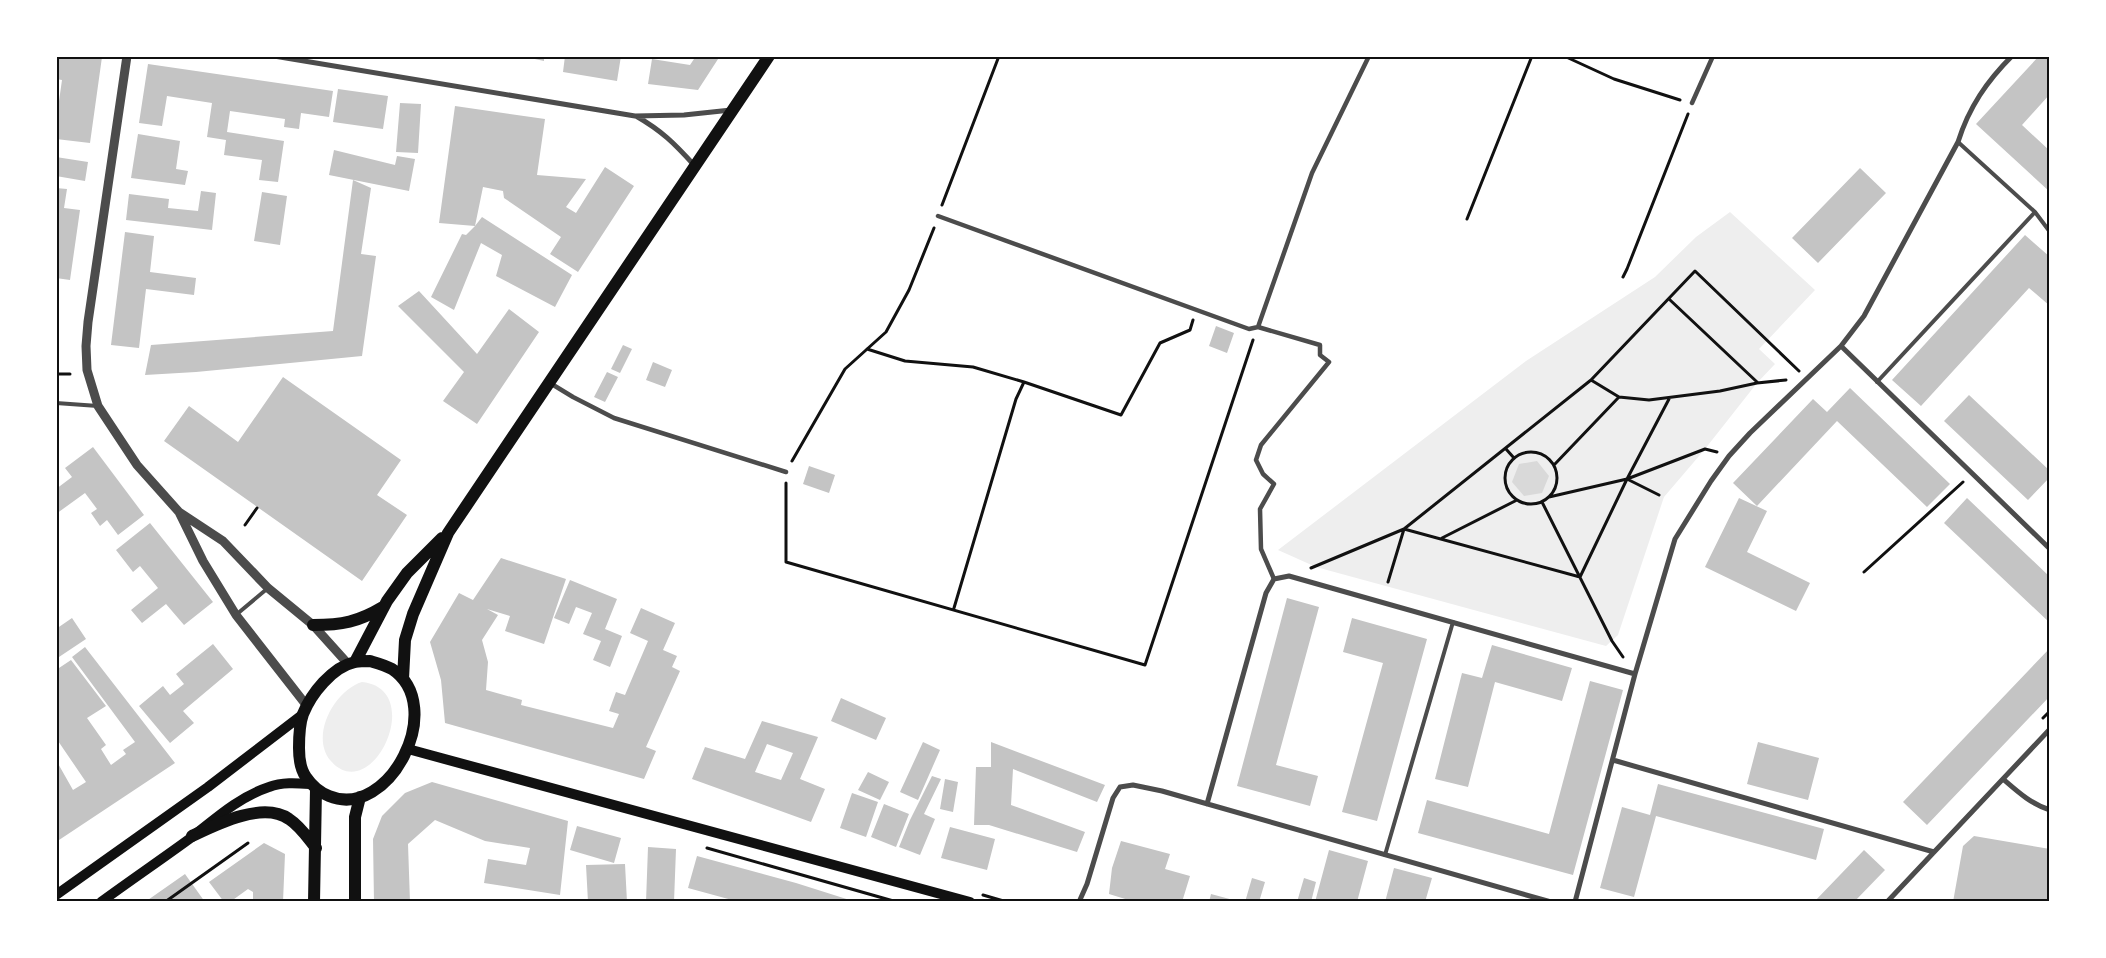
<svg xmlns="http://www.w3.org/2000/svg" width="2106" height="958" viewBox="0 0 2106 958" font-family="'Fira Sans',sans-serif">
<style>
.green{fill:#eee}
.water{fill:#d9d9d9}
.building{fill:#c4c4c4;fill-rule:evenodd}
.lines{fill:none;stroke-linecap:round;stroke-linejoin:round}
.path{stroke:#111;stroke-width:3}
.service{stroke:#4c4c4c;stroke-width:4}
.pedestrian{stroke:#4c4c4c;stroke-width:4.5}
.minor{stroke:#4c4c4c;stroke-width:5}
.tertiary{stroke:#4c4c4c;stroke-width:9}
.secondary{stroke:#111;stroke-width:10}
.primary{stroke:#111;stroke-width:12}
.neatline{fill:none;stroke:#111;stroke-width:2}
</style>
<rect width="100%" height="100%" fill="#fff"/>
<!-- green -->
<path class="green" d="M 1730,212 L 1815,290 L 1759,349 L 1775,364 L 1757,383 L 1705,449 L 1664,497 L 1618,635 L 1606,646 L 1316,567 L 1278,550 L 1526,361 L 1655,277 L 1696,237 Z
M 362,682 C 428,689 371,809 330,760 C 310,735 335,690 362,682 Z"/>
<!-- water -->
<path class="water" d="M 1537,461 L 1549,476 L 1542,493 L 1524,496 L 1512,482 L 1519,464 Z"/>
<!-- building -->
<path class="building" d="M 56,56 L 102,57 L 90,143 L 56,139 L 56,122 L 62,80 L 56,79 Z
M 521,56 L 544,56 L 544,61 Z
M 565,56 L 621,56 L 617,81 L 563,72 Z
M 696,56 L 720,56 L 698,90 L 648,84 L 652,59 L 690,65 Z
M 2039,56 L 2050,56 L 2050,94 L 2022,125 L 2050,151 L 2050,192 L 1976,124 Z
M 148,64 L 333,91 L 329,117 L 301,113 L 299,129 L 284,127 L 285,119 L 230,111 L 227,132 L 284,141 L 278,182 L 259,180 L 262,160 L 224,155 L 226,140 L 207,137 L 212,103 L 167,96 L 162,126 L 139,123 Z
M 338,89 L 388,96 L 383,129 L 333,122 Z
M 400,103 L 421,104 L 418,153 L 396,152 Z
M 455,106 L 545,119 L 537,175 L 586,179 L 566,207 L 576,213 L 605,167 L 634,186 L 578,272 L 550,254 L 561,237 L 504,198 L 503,191 L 483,187 L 475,226 L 482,217 L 572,275 L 555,307 L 496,276 L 502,255 L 481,243 L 454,310 L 431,297 L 462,234 L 466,235 L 475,226 L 439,223 Z
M 138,134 L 180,141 L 176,169 L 188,171 L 185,185 L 131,178 Z
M 334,150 L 395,165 L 397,156 L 415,159 L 409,191 L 329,175 Z
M 56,157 L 88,162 L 85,181 L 56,176 Z
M 1860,168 L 1886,193 L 1818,263 L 1792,238 Z
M 353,180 L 371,188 L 361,254 L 376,256 L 362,356 L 196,372 L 145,375 L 151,345 L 333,331 Z
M 56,188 L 67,189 L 64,208 L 80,210 L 70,280 L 56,278 Z
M 201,191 L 216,193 L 212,230 L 126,220 L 129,194 L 169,199 L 168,208 L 198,211 Z
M 262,192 L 287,196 L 280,245 L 254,241 Z
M 125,232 L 154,236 L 150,272 L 196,278 L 194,295 L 146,289 L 139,348 L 111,345 Z
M 2025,235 L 2050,257 L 2050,306 L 2029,288 L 1921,406 L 1892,380 Z
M 419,291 L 477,354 L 509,309 L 539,332 L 477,424 L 443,401 L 464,372 L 398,306 Z
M 1216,326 L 1234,333 L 1227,353 L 1209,346 Z
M 623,345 L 632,349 L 620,373 L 611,369 Z
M 653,362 L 672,370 L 665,387 L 646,380 Z
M 607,372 L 618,377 L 605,402 L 594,397 Z
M 283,377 L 401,460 L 377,495 L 407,515 L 362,581 L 164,441 L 189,406 L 238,442 Z
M 1850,388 L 1950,484 L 1927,507 L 1837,421 L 1757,506 L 1733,483 L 1813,399 L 1827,412 Z
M 1969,395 L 2050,471 L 2050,477 L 2028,500 L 1944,421 Z
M 93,447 L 144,515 L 118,535 L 107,520 L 100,526 L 91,513 L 97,509 L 85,493 L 56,514 L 56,489 L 72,477 L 65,468 Z
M 809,466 L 835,475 L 829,493 L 803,484 Z
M 1739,498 L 1767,511 L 1747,552 L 1810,583 L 1796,611 L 1705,567 Z
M 1967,498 L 2050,577 L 2050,623 L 1944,523 Z
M 150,523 L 213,602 L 184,625 L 166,604 L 142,623 L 131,610 L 158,588 L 140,566 L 133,572 L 116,550 Z
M 501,558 L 566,579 L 544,644 L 505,631 L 510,616 L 487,609 L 498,615 L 482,640 L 488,662 L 486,690 L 522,700 L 521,705 L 613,728 L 619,714 L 609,711 L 616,692 L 625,695 L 648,641 L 630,633 L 641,608 L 675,623 L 663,650 L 677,656 L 672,667 L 680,671 L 646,747 L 656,751 L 644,779 L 445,723 L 441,680 L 430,642 L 459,593 L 473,600 Z
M 570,580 L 617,599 L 605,629 L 622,636 L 610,667 L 593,660 L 601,641 L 583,634 L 592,613 L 576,607 L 569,624 L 554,618 Z
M 1287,598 L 1319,607 L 1276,765 L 1318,776 L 1310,806 L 1237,786 Z
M 72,618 L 86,639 L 56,659 L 56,629 Z
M 1352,618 L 1427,639 L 1377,821 L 1342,812 L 1383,663 L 1343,652 Z
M 213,644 L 233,669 L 183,711 L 194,723 L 170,743 L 139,706 L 163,686 L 170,695 L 184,684 L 176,674 Z
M 1492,645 L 1572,668 L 1562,701 L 1495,682 L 1468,787 L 1435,779 L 1462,673 L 1482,678 Z
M 85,647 L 175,763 L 56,842 L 56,760 L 73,790 L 86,782 L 56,738 L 56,670 L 71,660 L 106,706 L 87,718 L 106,745 L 101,749 L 111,765 L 126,754 L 123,750 L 135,742 L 72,657 Z
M 2050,648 L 2050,696 L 1927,825 L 1903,802 Z
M 1590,681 L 1623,690 L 1573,875 L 1418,833 L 1427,800 L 1549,834 Z
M 841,698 L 886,718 L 876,740 L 831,721 Z
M 762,721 L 818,737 L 800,779 L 825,789 L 811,822 L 692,779 L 705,747 L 745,759 ZM 767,744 L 793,753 L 781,780 L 755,772 Z
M 923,742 L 940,750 L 918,800 L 900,792 Z
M 991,742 L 1105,785 L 1097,802 L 1013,769 L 1011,805 L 1085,832 L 1077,852 L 989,825 L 974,825 L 976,767 L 991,767 Z
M 1758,742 L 1819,758 L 1808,800 L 1747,784 Z
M 868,772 L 889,782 L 880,800 L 858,790 Z
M 932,776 L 941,779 L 924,814 L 935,819 L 920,855 L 899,847 L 910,820 Z
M 945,779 L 958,782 L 953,812 L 940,809 Z
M 432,782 L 568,821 L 560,895 L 484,883 L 488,859 L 526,865 L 530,848 L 485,841 L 435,820 L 408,844 L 410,902 L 374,902 L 373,839 L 382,816 L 405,793 Z
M 1658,784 L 1824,829 L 1816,860 L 1656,816 L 1634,897 L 1600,888 L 1622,807 L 1650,815 Z
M 852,793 L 878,802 L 866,837 L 840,828 Z
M 884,804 L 909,814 L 896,847 L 871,837 Z
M 577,826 L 621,838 L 614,863 L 570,850 Z
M 950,827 L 995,839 L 987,870 L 941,858 Z
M 1974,836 L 2050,849 L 2050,902 L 1953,902 L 1963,846 Z
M 1121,841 L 1170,854 L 1165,869 L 1190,876 L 1182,902 L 1135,902 L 1109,894 L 1112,868 Z
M 264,843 L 285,854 L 283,902 L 253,902 L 253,892 L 248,889 L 230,902 L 224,902 L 209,882 Z
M 648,847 L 676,849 L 674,902 L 646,902 Z
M 1329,850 L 1368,861 L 1357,902 L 1315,902 Z
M 1864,850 L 1885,870 L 1854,902 L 1814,902 Z
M 697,856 L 796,883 L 856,902 L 731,902 L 732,900 L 688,888 Z
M 625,864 L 627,902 L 588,902 L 586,865 Z
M 1394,868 L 1432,878 L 1425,902 L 1385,902 Z
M 185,874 L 205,902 L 145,902 Z
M 1252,878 L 1265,882 L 1259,902 L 1245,902 Z
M 1304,878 L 1316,882 L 1311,902 L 1297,902 Z
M 1211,894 L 1237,901 L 1237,902 L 1209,902 Z"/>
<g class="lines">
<!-- path -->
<path class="path" d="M 1564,56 L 1614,79 L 1680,100
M 942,205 L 999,56
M 1467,219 L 1532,56
M 1623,277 L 1627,269 L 1688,114
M 1669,299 L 1757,382
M 867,349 L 905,361 L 973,367 L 1024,382 L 1121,415 L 1160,343 L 1190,330 L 1193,320
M 56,374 L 70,374
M 1591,380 L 1695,271 L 1799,371
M 1506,449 L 1514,458
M1505 478a26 26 0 1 1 52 0a26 26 0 1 1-52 0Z
M 792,461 L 845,369 L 886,332 L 909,290 L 934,228
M 1554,465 L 1619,397
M 1627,479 L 1659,495
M 786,483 L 786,562 L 1145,665 L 1253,340
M 1549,497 L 1627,479 L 1705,449 L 1717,452
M 1542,502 L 1612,641 L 1623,657
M 245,525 L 257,508
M 1442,538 L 1517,500
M 1311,568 L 1404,529 L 1591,380 L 1619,397 L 1649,400 L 1720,391 L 1757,383 L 1786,380
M 1864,572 L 1963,482
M 1388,582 L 1404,529 L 1580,577 L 1627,479 L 1669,399
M 954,608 L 1016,399 L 1024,382
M 2043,718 L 2050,711
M 707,848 L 897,902
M 983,895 L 1007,902
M 165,902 L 248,843"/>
<!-- service -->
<path class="service" d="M 1958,142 L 2035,212 L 2050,232
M 1877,382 L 2035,212
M 56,403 L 98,406
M 237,614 L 268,588
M 1385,855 L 1453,622"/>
<!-- pedestrian -->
<path class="pedestrian" d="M 1692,103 L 1713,56
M 938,216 L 1249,329 L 1258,327 L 1320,345 L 1320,355 L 1329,362 L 1261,445 L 1256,460 L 1263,474 L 1274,484 L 1260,509 L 1261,549 L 1274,579
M 1258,327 L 1312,173 L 1369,56
M 550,383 L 573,397 L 614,418 L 786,472"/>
<!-- minor -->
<path class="minor" d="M 274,56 L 635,116 L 684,115 L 731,110
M 636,116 C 662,131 674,143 694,165
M 1841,346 L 2050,549
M 1613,760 L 1934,852
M 2003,779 C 2018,792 2031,804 2050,810
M 1207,804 L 1266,593 L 1274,579 L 1289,576 L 1635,674
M 1079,902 L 1087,884 L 1113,798 L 1120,787 L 1133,785 L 1162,791 L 1551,902
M 1575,902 L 1635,674 L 1675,539 L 1711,481 L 1729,456 L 1750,433 L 1841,346 L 1864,316 L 1958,142 C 1969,107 1987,81 2012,56
M 1887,902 L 2050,729"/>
<!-- tertiary -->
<path class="tertiary" d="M 127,56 L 88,322 L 86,346 L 87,370 L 98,406 L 137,465 L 179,512 L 223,541 L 268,588 L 313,625 L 349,665
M 179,512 L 203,561 L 236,615 L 307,706"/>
<!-- secondary -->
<path class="secondary" d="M 408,749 L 970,902
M 56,895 L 208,787 L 302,715
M 101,902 C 131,880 162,859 192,837 C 216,818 239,797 269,787 C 282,782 296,783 310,784"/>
<!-- primary -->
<path class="primary" d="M 313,625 C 342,625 358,622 383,607
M 370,661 C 377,663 385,665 392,669 C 448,706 389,821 329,796 C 319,792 312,786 306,777 C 300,769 299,758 299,748 C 299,737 299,725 303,714 C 311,694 332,667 355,662 C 360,661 365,661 370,661 Z
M 355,662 L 387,601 L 407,573 L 442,538
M 403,679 L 405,640 L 413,614 L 448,533 L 769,56
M 192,836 C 217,824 263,801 289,819 C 300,826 308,838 316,848
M 314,902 L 316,789
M 355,902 L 355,817 L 360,797"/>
</g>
<!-- border -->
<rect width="2106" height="958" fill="none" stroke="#ffffff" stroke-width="115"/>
<rect x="58" y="58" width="1990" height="842" class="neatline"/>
</svg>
